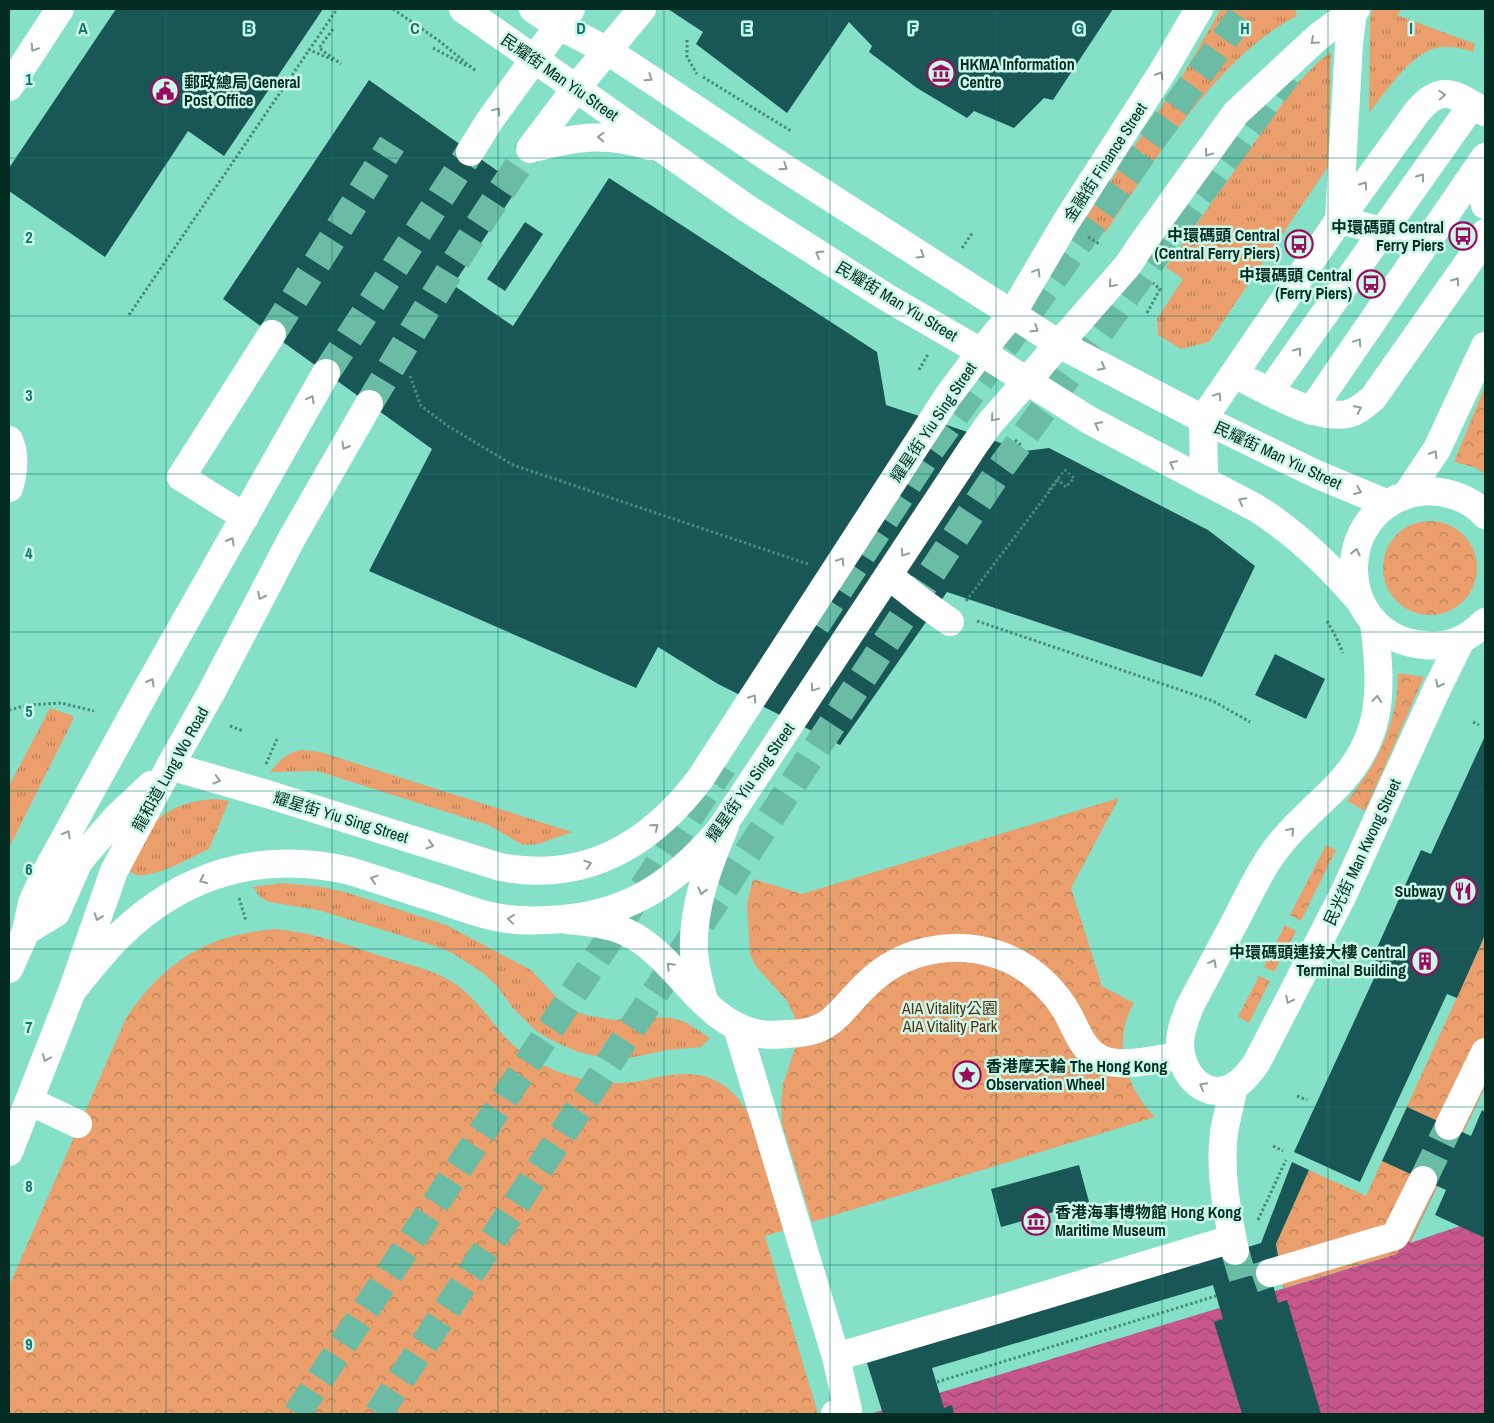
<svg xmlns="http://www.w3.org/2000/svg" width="1494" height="1423" viewBox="0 0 1494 1423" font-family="'Archivo Narrow','Noto Sans TC',sans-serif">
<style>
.grass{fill:url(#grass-tufts)}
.forest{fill:url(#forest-crowns)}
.water{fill:url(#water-waves)}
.pier{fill:#84e0c6}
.building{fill:#195756}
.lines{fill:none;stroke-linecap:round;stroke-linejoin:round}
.minor-tunnel{stroke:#6abca5;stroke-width:28;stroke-dasharray:28 14;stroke-linecap:butt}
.major-tunnel{stroke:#6abca5;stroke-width:28;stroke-dasharray:28 14;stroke-linecap:butt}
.highway-tunnel{stroke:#6abca5;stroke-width:28;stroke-dasharray:28 14;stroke-linecap:butt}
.path{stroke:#478c79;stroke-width:3;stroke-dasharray:2.5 2.5;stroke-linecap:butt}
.minor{stroke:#fff;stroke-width:28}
.major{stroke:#fff;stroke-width:28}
.highway{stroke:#fff;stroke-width:28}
.oneway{stroke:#8ea09c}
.grid{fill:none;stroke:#0f766e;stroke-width:1;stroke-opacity:0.55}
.labels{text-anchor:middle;stroke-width:5;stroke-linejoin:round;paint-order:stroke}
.poi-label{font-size:16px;font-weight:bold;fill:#032d23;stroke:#ccf7e9;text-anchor:end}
.street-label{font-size:16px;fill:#032d23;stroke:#ccf7e9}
.park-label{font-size:16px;fill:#562d0f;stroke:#ccf7e9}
.grid-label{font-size:16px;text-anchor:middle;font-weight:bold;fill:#0f766e;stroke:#ccf7e9;stroke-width:5;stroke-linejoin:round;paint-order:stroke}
</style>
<defs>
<pattern id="grass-tufts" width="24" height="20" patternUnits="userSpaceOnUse" patternTransform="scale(1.25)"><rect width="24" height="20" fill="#eb9f6d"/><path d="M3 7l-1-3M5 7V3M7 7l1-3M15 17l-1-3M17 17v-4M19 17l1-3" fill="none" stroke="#bc8259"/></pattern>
<pattern id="forest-crowns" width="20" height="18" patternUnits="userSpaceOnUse" patternTransform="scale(1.25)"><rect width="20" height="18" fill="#eb9f6d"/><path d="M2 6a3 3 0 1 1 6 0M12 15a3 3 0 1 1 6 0" fill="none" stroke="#bc8259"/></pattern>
<pattern id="water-waves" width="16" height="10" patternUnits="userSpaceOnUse" patternTransform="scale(1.25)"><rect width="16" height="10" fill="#c7578b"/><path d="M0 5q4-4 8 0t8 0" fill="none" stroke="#9f4871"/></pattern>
</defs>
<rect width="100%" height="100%" fill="#84e0c6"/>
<!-- grass -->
<path class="grass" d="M 1221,9 L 1293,9 L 1295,10 L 1297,16 C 1219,55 1154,162 1105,233 L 1085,219 L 1181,78 Z
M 1375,9 L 1402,9 L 1397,15 L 1475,44 L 1473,52 C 1463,49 1453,46 1442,47 C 1414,48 1386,92 1369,113 L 1370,20 L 1372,11 Z
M 1331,52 L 1328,167 L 1209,342 L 1181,349 L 1158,335 L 1157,319 L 1183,279 L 1166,267 L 1294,87 L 1319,61 Z
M 50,708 L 73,716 L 73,720 L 9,848 L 9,786 Z
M 302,750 L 320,752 L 572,832 L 538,844 L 523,845 L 488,825 L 317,771 L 270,772 C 279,760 288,752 302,750 Z
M 216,799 L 229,801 L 209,849 C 194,856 142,886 130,871 C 135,859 144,834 152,825 C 168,807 192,800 216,799 Z
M 283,883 L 322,887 L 345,892 L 446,925 L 531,970 L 557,998 L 574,1010 L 585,1015 L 614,1020 L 648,1017 L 671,1018 L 685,1022 L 710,1038 L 701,1047 L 667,1050 L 629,1058 L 605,1058 L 578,1052 L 549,1039 L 535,1030 L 513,1008 L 497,986 L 484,974 L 454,954 L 435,946 L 318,910 L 269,902 L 260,897 L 253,887 Z"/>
<!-- forest -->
<path class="forest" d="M 1485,386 L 1485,474 L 1474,467 L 1454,462 Z
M1383 568a47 47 0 1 1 94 0a47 47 0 1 1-94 0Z
M 1398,673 L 1424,677 L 1365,811 L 1347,801 C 1378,763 1398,723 1398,673 Z
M 1119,798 L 1071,888 L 1102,986 L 1134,1003 C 1111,1042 1126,1087 1155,1117 L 812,1222 L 782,1124 L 781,1104 L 783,1084 L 795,1048 L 797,1025 L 793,1013 L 787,1001 L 755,965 L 750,954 L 747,904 L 753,879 L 802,894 Z
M 1326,845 L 1336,850 L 1301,921 L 1290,915 Z
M 1285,925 L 1296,931 L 1274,972 L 1264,967 Z
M 274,929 C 313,932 350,946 387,958 C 410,965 434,970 454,983 C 476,998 489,1019 506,1038 C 533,1067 576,1082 615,1083 C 639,1084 661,1074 685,1074 C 717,1073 740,1094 752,1121 L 785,1230 L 765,1236 L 818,1414 L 9,1414 L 9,1286 L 126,1018 C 165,961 205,936 274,929 Z
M 1485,936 L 1485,1130 L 1460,1226 L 1397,1254 L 1283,1288 L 1276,1244 L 1309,1170 L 1366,1196 Z
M 1259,976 L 1270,981 L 1249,1023 L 1238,1017 Z"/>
<!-- water -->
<path class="water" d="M 1485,1087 L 1485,1414 L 870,1414 L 1397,1254 L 1404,1240 L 1410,1242 Z"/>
<!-- pier -->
<path class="pier" d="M 1485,1087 L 1485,1238 L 1460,1226 L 1410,1243 Z"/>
<!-- building -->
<path class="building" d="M 116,9 L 323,9 L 224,156 L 188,131 L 105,257 L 9,191 L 9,168 Z
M 668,9 L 1113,9 L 1053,100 L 1044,98 L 1014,128 L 974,111 L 967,118 L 917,88 L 869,52 L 872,46 L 849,22 L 787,113 L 696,44 L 703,32 Z
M 369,80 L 519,186 L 453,285 L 513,326 L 609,178 L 877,352 L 886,405 L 1025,451 L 1049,448 L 1208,530 L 1255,566 L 1202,677 L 947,592 L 840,745 L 718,684 L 658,647 L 636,688 L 369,571 L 432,449 L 223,299 Z
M 525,222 L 543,234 L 505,291 L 487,279 Z
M 1275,654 L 1325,679 L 1306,719 L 1255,695 Z
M 1485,736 L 1485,935 L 1457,998 L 1447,994 L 1360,1182 L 1294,1152 L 1381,963 L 1372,959 L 1421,850 L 1431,854 Z
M 1407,1107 L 1471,1136 L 1482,1110 L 1485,1112 L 1485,1238 L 1435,1215 L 1446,1190 L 1382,1161 Z
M 1292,1162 L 1309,1170 L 1276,1244 L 1278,1256 L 1266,1260 L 1278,1303 L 1287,1300 L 1321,1414 L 1242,1414 L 1214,1322 L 1223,1319 L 1213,1285 L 932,1368 L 944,1408 L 952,1405 L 954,1414 L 883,1414 L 867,1363 L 1261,1243 Z
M 1079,1165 L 1089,1202 L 1001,1227 L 991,1189 Z"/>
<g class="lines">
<!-- minor-tunnel -->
<path class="minor-tunnel" d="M 272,334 L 392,144
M 1423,1180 L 1449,1126
M 1235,1251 L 1244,1282 L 1270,1273"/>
<!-- major-tunnel -->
<path class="major-tunnel" d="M 326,373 L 470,152
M 369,404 C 421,318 472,231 530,149"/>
<!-- highway-tunnel -->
<path class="highway-tunnel" d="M 816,625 L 929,452 L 1246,9
M 297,1414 L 723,766
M 378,1414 L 1000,469 L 1287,75"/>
<!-- path -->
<path class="path" d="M 393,9 L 438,40 L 476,71
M 333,29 L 319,48 L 341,64
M 687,40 L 687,57 L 697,74
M 433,48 L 469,67
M 308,49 L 335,61
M 703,77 L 791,131
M 1088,237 L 1101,245
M 962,248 L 973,232
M 1147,313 L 1160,289 L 1153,283
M 129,315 L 337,9
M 919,370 L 928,354
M 410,376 L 421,406 L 448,426 L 513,465 L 808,564
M 1015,440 L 1022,446
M 966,601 L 1058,480 L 1066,487 L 1074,478 L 1065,470 L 1047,492
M 977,621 L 1213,701 L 1250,722
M 1327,621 L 1336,637 L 1343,653
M 9,710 L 28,705 L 61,703 L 94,711
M 1473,722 L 1479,725
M 230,726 L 243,731
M 266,764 L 277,739
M 239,898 L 246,921
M 1297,1096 L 1307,1100
M 1273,1146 L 1283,1151
M 1258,1220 L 1286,1160
M 937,1382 L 1216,1296"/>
<!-- minor -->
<path class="minor" d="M 1353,11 L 1349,44 L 1339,220 L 1426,242
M 1470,179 L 1484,199 L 1485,205
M 1234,374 C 1264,388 1313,420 1347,414 C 1357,412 1365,405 1373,398 L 1475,253 L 1485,233
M 1270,391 L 1472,105
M 1311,411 L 1485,157
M 9,440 C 16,456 14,472 9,488
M 181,477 L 272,334
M 1204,481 L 1203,419 L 1339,220 L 1417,112 C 1442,81 1457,96 1485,112
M 1407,494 L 1437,449 L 1485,346
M 889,576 L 922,602 L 950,622
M 1374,622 C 1382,690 1385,739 1333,790 C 1311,812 1288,831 1271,856 C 1258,875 1248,896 1238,916 C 1222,946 1206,976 1190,1006 C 1185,1019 1180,1031 1180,1044 C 1180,1074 1206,1104 1236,1085 C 1245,1079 1251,1071 1257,1062 L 1343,895 L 1436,691 L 1461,640
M 170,766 L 267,794 L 500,867 C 585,883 649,846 700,779 L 948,396 L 981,352 L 1012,314 L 1066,222 L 1163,71 L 1199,9
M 567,920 C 587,922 608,924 626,932 C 678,956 701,1024 760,1034 C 768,1035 778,1035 786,1034 C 832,1034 837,1013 866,985 C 901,950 953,939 999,955 C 1025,964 1048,983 1063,1006 C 1076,1024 1079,1050 1103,1060 C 1123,1068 1160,1059 1181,1055
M 704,1001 C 700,985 695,969 694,952 C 692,908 708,866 725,826
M 737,1027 L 836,1357 L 848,1410 L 835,1414
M 1234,1086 C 1231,1101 1227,1116 1224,1132 C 1219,1171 1227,1212 1235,1251
M 29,1101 L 78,1124
M 1449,1126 L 1485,1052
M 1270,1273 L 1395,1236 L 1423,1180
M 836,1357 L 979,1315 L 1232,1239"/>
<!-- major -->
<path class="major" d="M 463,9 L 748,209 L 886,297 L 981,352 L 1089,420 L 1256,508 C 1296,533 1329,565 1359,600
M 533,9 L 559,26 L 608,51 L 772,160 L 1059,344 L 1203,419 L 1316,474 L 1388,504
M 9,87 L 60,9
M 530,149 L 576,88 L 642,9
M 530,149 C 575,137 604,132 649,146
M 470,152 L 490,120 L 571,9
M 181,477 L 245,517
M 1485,515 C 1470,497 1442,489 1419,492 C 1330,507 1333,637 1424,645 C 1449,648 1468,639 1485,622
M 26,931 L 56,913 L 79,861 L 116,818 L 151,785
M 9,969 L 26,931 L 32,903 L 44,876 L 148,687 L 326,373
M 72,991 C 87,972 102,953 119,936 C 183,873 263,850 350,871 C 379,880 408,890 437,899 C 455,905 473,912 491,916 C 510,921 529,921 548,920 C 624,917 671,887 720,830 L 973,447 L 990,423 L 1059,344
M 9,1152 L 72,991 L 114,871 L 170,766 L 211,693 L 292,538 L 369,404"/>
<!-- highway -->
<path class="highway" d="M 1059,344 L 1128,265 L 1139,248 L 1236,113 L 1319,36 L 1356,9"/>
</g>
<!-- one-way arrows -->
<defs><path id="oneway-chevron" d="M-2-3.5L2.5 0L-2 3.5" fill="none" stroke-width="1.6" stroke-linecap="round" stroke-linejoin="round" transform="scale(1.25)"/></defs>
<g class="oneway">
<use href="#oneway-chevron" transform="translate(1314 41) rotate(138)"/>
<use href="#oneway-chevron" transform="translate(34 48) rotate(123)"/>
<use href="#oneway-chevron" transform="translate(1160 75) rotate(-58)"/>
<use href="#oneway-chevron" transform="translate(649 78) rotate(34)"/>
<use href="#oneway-chevron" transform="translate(1442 95) rotate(-3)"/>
<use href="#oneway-chevron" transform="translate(497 111) rotate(-53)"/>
<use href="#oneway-chevron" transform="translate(601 137) rotate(-178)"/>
<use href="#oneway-chevron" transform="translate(1208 153) rotate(126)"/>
<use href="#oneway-chevron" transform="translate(784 167) rotate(33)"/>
<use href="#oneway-chevron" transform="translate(1421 177) rotate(-54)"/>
<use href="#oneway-chevron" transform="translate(1364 185) rotate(-54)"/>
<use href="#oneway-chevron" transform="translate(819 254) rotate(-148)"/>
<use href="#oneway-chevron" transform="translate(921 255) rotate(32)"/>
<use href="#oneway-chevron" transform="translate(1037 272) rotate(-59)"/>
<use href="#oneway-chevron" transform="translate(1456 281) rotate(-55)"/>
<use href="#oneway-chevron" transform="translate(1112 284) rotate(131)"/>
<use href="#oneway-chevron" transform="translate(1035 329) rotate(33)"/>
<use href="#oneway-chevron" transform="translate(1358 342) rotate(-56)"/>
<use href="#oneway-chevron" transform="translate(1298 351) rotate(-55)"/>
<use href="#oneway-chevron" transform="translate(1102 367) rotate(28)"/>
<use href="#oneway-chevron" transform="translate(1218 396) rotate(-56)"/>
<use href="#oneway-chevron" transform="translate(311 399) rotate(-61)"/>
<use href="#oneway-chevron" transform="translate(1358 409) rotate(-27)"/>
<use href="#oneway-chevron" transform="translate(994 418) rotate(130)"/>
<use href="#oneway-chevron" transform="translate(1098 425) rotate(-152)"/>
<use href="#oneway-chevron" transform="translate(345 446) rotate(120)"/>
<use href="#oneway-chevron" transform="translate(1434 454) rotate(-58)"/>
<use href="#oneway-chevron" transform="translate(1173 464) rotate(-153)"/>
<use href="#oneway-chevron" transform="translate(1358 491) rotate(23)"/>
<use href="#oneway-chevron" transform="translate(1242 501) rotate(-152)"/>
<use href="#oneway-chevron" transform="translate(231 541) rotate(-60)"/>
<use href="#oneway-chevron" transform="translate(1356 552) rotate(-76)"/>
<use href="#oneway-chevron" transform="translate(904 553) rotate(123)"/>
<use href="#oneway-chevron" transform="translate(841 561) rotate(-57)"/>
<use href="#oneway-chevron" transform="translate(261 596) rotate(117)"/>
<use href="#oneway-chevron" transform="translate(151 682) rotate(-60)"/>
<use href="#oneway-chevron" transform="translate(1439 684) rotate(116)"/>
<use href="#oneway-chevron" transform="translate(814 688) rotate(124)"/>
<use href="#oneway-chevron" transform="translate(753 698) rotate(-57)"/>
<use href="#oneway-chevron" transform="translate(1377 699) rotate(-83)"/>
<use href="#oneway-chevron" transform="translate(217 780) rotate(16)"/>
<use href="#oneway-chevron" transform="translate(655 827) rotate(-40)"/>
<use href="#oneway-chevron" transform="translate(1291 831) rotate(-48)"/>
<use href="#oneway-chevron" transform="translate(67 834) rotate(-61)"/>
<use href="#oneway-chevron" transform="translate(430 845) rotate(17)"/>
<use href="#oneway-chevron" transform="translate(588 864) rotate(-18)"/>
<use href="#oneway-chevron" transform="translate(374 879) rotate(-162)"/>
<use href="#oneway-chevron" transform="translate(203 880) rotate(155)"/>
<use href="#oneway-chevron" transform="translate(702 891) rotate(104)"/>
<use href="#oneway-chevron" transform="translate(98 917) rotate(109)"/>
<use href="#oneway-chevron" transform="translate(511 919) rotate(-174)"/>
<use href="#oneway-chevron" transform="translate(1213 963) rotate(-62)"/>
<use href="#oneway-chevron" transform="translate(670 966) rotate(-135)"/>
<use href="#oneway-chevron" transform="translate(1289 1000) rotate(117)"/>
<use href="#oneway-chevron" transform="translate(46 1058) rotate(112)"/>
<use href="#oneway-chevron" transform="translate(1203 1086) rotate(-152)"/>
</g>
<!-- grid -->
<path class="grid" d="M 166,9 L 166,1414M 332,9 L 332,1414M 498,9 L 498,1414M 664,9 L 664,1414M 830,9 L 830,1414M 996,9 L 996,1414M 1162,9 L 1162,1414M 1328,9 L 1328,1414M 9,158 L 1485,158M 9,316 L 1485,316M 9,474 L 1485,474M 9,632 L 1485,632M 9,791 L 1485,791M 9,949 L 1485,949M 9,1107 L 1485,1107M 9,1265 L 1485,1265"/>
<!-- icons -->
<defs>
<g id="museum-ring" transform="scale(1.4375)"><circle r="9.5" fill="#ccf7e9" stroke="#990b5d" stroke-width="1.5"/><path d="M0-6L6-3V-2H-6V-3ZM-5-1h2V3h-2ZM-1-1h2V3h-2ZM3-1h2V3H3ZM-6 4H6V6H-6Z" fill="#990b5d"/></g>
<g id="civic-ring" transform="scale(1.4375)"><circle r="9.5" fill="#ccf7e9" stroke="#990b5d" stroke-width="1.5"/><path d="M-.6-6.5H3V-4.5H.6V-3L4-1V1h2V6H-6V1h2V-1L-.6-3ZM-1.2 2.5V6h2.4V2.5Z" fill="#990b5d"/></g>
<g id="bus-ring" transform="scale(1.4375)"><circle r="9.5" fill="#ccf7e9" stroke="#990b5d" stroke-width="1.5"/><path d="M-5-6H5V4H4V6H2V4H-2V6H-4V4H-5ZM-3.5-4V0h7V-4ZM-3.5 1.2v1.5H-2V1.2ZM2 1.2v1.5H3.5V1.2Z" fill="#990b5d"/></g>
<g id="restaurant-ring" transform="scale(1.4375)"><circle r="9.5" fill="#ccf7e9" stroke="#990b5d" stroke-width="1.5"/><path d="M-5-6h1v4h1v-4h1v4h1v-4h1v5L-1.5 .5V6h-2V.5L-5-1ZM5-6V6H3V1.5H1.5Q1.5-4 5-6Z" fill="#990b5d"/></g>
<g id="building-ring" transform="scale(1.4375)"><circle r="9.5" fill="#ccf7e9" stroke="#990b5d" stroke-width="1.5"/><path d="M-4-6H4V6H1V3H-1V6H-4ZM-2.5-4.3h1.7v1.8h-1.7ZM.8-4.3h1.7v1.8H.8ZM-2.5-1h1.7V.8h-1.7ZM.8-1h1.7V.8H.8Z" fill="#990b5d"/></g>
<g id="sight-ring" transform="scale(1.4375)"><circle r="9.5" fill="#ccf7e9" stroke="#990b5d" stroke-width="1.5"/><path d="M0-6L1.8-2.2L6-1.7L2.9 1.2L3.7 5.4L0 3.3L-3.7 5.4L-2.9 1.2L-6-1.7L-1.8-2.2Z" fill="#990b5d"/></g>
</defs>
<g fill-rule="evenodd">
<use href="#museum-ring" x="941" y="73"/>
<use href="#civic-ring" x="165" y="91"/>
<use href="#bus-ring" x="1463" y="236"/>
<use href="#bus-ring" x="1299" y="244"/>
<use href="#bus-ring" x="1371" y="284"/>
<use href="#restaurant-ring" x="1463" y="891"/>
<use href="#building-ring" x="1425" y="961"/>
<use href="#sight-ring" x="967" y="1075"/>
<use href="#museum-ring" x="1036" y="1221"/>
</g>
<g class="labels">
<!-- poi labels -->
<g class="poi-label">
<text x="960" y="70" text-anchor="start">HKMA Information<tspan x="960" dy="18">Centre</tspan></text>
<text x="184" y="88" text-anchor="start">郵政總局 General<tspan x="184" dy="18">Post Office</tspan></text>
<text x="1444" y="233">中環碼頭 Central<tspan x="1444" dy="18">Ferry Piers</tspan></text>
<text x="1280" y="241">中環碼頭 Central<tspan x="1280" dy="18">(Central Ferry Piers)</tspan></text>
<text x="1352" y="281">中環碼頭 Central<tspan x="1352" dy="18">(Ferry Piers)</tspan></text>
<text x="1444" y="897">Subway</text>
<text x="1406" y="958">中環碼頭連接大樓 Central<tspan x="1406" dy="18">Terminal Building</tspan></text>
<text x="986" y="1072" text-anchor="start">香港摩天輪 The Hong Kong<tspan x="986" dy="18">Observation Wheel</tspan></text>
<text x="1055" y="1218" text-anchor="start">香港海事博物館 Hong Kong<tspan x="1055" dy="18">Maritime Museum</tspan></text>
</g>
<!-- street labels -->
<g class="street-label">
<text transform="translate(560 77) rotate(35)" y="6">民耀街 Man Yiu Street</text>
<text transform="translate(1105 162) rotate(-57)" y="6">金融街 Finance Street</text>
<text transform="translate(897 301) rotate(31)" y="6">民耀街 Man Yiu Street</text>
<text transform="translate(933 422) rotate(-56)" y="6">耀星街 Yiu Sing Street</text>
<text transform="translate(1278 455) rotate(25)" y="6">民耀街 Man Yiu Street</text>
<text transform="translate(170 769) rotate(-61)" y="6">龍和道 Lung Wo Road</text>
<text transform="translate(750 782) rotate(-55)" y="6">耀星街 Yiu Sing Street</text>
<text transform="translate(341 817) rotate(17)" y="6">耀星街 Yiu Sing Street</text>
<text transform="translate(1362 852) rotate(-65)" y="6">民光街 Man Kwong Street</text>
</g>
<!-- park labels -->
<g class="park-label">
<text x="950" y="1014">AIA Vitality公園<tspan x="950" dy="18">AIA Vitality Park</tspan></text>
</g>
</g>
<g class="grid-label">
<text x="83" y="34">A</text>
<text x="249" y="34">B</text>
<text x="415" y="34">C</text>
<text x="581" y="34">D</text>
<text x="747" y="34">E</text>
<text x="913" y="34">F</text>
<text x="1079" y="34">G</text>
<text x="1245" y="34">H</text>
<text x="1411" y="34">I</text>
<text x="29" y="85">1</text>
<text x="29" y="243">2</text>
<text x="29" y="401">3</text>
<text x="29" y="559">4</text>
<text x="29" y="717">5</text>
<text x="29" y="875">6</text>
<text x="29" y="1033">7</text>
<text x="29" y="1192">8</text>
<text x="29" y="1350">9</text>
</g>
<!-- border -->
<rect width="1494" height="1423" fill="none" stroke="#032d23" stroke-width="20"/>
</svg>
